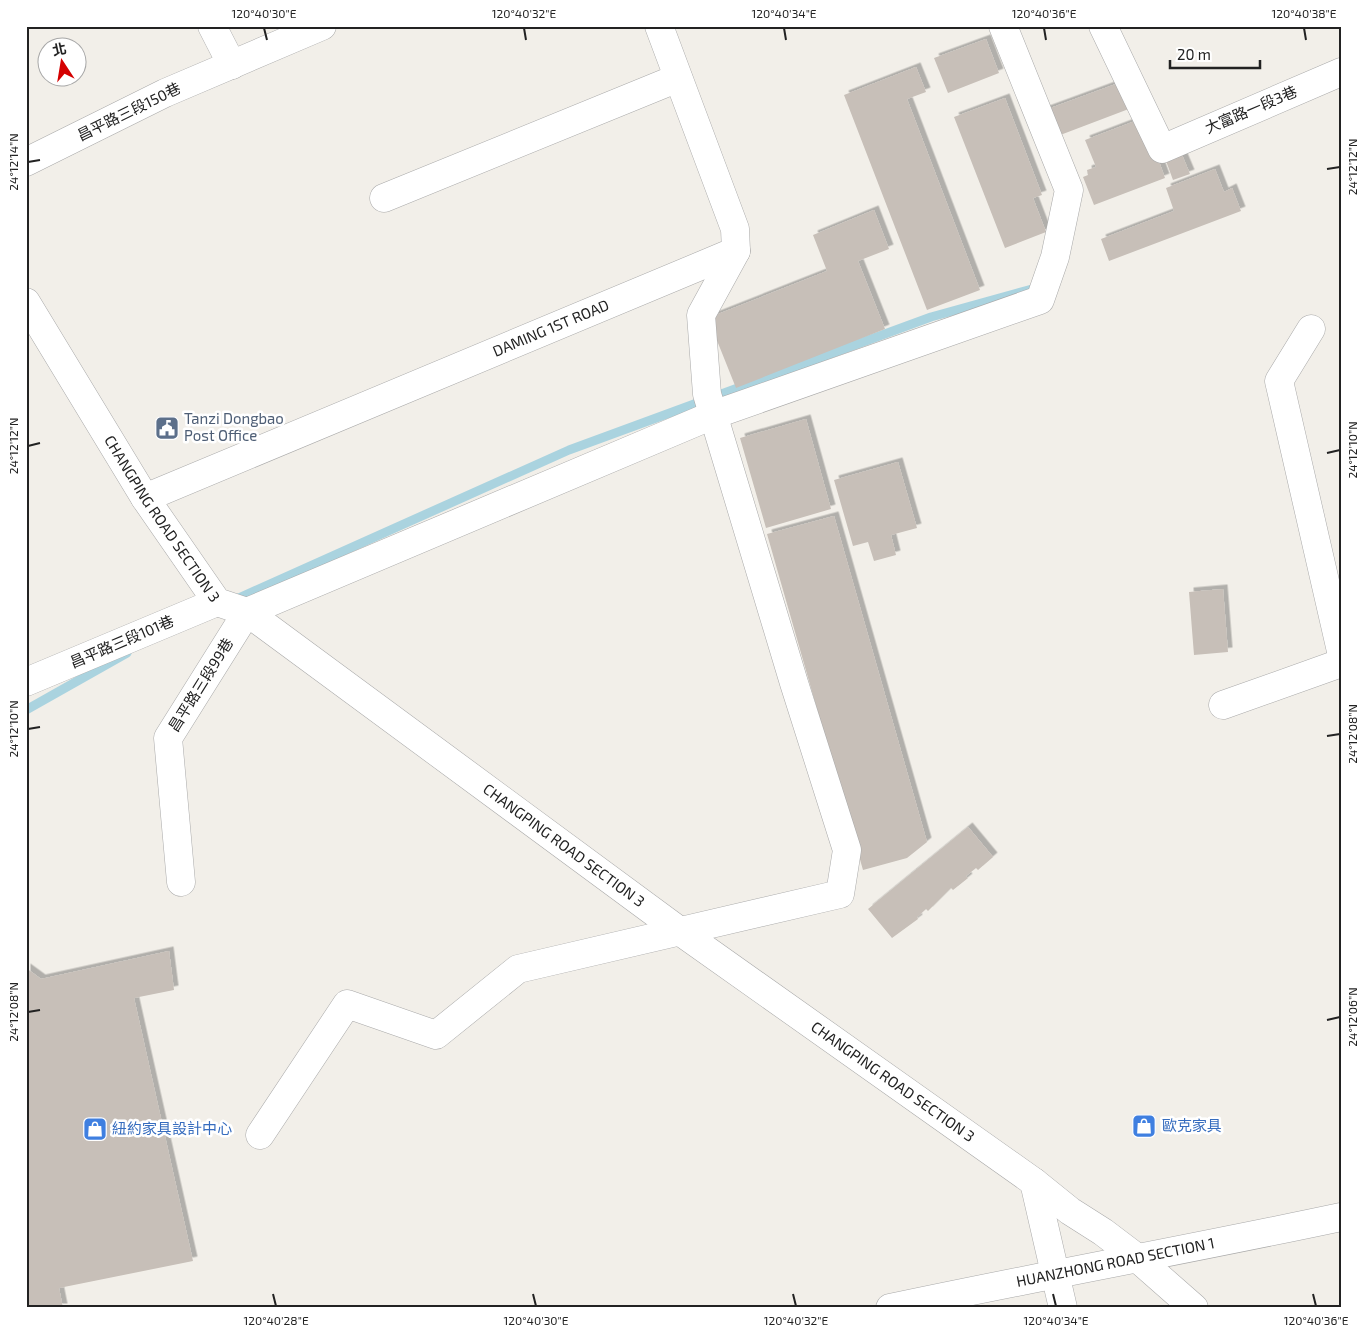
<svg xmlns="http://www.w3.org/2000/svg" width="1367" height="1334" viewBox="0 0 1367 1334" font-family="'Exo 2','Noto Sans TC',sans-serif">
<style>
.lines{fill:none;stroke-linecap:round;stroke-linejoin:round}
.stream{stroke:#aad3df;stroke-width:9}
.building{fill:#c7bfb8;filter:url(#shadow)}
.minor-casing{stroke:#a9a9a9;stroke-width:29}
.minor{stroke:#fff;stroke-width:28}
.ticks{fill:none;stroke:#222;stroke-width:2}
.labels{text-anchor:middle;stroke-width:5;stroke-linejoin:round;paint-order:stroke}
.street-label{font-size:15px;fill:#222;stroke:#fff}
.service-label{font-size:15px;fill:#4e5e75;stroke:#fff;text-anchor:start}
.shop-label{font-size:15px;fill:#366cbe;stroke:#fff;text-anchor:start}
.neatline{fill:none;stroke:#222;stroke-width:2}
.ticks-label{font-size:12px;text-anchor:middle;fill:#222}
</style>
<defs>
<filter id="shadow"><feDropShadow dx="4.5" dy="-4.5" stdDeviation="0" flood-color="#0004"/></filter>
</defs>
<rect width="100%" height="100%" fill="#f2efe9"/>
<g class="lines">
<!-- stream -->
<path class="stream" d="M 232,601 L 569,450 L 931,317 L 1032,289
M 26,710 L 127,653"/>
</g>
<!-- building -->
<path class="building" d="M 986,39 L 999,73 L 948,93 L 934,58 Z
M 916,67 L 926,92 L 907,99 L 980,290 L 927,310 L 844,95 Z
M 1124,81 L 1134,107 L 1055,137 L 1045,110 Z
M 1005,98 L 1042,195 L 1033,198 L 1046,232 L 1005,248 L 954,117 Z
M 1143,118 L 1165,178 L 1094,205 L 1083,177 L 1088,175 L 1087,170 L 1096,167 L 1085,140 Z
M 1182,155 L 1190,174 L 1173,180 L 1166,161 Z
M 1215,169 L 1224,192 L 1232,188 L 1241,211 L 1109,261 L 1101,239 L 1174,211 L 1166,188 Z
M 874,210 L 889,249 L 858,261 L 885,329 L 736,388 L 708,318 L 827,271 L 813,235 Z
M 806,419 L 831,509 L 766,528 L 740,438 Z
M 898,462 L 917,528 L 891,535 L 896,555 L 874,561 L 868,542 L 853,546 L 834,480 Z
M 834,516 L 927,842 L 907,858 L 863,870 L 767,534 Z
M 1223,589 L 1228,652 L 1194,655 L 1189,592 Z
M 968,827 L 993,857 L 978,870 L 976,868 L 966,876 L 968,878 L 953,890 L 951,888 L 928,911 L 926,909 L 917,917 L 918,919 L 892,938 L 868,909 Z
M 169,951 L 174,990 L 134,998 L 193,1261 L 59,1288 L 63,1308 L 26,1308 L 26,968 L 41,979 Z"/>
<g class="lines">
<!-- minor casing -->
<g class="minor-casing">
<g id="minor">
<path d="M 212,26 L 232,65"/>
<path d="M 1103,26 L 1162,149 L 1341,72"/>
<path d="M 26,162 L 165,93 L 322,26"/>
<path d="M 384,198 L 678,78"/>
<path id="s1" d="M 26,302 L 145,498 L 217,602 L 247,612 L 681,932 L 1034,1182 L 1070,1211 L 1103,1232 L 1136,1257 L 1194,1308"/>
<path d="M 1311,329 L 1279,381 L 1341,651"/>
<path id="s2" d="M 145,498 L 736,251 L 735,229 L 659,26"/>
<path d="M 247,612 L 713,415 L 1040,300 L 1055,257 L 1069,190 L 1003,26"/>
<path d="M 26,682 L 217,602"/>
<path d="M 1223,705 L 1341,663"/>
<path d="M 181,882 L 168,738 L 247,612"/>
<path d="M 260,1135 L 347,1004 L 436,1035 L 518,969 L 840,894 L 847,850 L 794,683 L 707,394 L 701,315 L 736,251"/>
<path d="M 1034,1182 L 1063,1308"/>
<path id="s3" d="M 890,1308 C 1040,1276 1191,1249 1341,1217"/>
</g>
</g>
<!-- minor -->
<use href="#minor" class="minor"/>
</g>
<!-- ticks -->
<path class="ticks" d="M 264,28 L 267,40M 524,28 L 526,40M 784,28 L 786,40M 1044,28 L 1046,40M 1304,28 L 1306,40M 28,162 L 40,160M 1327,169 L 1340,167M 28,446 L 40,443M 1327,453 L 1340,450M 28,729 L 40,727M 1327,736 L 1340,734M 28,1012 L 40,1010M 1327,1020 L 1340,1017M 273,1294 L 276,1306M 533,1294 L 536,1306M 793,1294 L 796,1306M 1053,1294 L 1056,1306M 1313,1294 L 1316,1306"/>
<!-- icons -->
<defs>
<g id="civic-square" transform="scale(1.25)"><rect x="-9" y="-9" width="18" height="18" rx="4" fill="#5c6f8a" stroke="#fff"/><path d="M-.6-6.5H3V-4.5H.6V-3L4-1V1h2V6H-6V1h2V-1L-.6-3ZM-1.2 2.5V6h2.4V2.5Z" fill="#fff"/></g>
<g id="shop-square" transform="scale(1.25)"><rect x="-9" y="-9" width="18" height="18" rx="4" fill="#3f7fe0" stroke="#fff"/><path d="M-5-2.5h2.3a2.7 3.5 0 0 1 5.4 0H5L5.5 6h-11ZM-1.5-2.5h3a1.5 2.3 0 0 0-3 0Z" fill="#fff"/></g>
</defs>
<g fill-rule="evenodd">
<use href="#civic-square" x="167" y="428"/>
<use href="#shop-square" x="1144" y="1126"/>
<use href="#shop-square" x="95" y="1129"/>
</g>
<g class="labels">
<!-- street labels -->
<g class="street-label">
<text transform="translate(1251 110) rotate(-23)" y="5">大富路一段3巷</text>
<text transform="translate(129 112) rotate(-26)" y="5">昌平路三段150巷</text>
<text dy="5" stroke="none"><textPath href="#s2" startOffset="440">DAMING 1ST ROAD</textPath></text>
<text dy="5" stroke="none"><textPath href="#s1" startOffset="256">CHANGPING ROAD SECTION 3</textPath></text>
<text transform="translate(122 642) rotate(-23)" y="5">昌平路三段101巷</text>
<text transform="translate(201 685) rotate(-58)" y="5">昌平路三段99巷</text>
<text dy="5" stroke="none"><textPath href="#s1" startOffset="781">CHANGPING ROAD SECTION 3</textPath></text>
<text dy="5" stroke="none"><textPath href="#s1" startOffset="1186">CHANGPING ROAD SECTION 3</textPath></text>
<text dy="5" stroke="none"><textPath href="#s3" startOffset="230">HUANZHONG ROAD SECTION 1</textPath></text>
</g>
<!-- service labels -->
<g class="service-label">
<text x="184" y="424">Tanzi Dongbao<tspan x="184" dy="17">Post Office</tspan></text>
</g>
<!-- shop labels -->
<g class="shop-label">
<text x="1162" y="1131">歐克家具</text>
<text x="112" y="1134">紐約家具設計中心</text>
</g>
</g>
<!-- border -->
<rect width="1367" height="1334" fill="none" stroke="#ffffff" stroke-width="55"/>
<!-- north arrow -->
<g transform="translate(62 62) rotate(348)"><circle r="24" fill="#ffffff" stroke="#a7a7a7"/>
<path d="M0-4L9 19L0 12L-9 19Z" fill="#d40000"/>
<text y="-8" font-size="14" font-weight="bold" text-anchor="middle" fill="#222222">北</text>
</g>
<!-- scale -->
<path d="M1170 60v8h90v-8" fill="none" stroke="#222222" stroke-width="2.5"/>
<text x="1177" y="60" font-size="15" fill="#222222" stroke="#ffffff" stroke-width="4" paint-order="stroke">20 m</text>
<rect x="28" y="28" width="1312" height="1278" class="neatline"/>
<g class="ticks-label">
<text x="264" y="18">120°40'30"E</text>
<text x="524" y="18">120°40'32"E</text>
<text x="784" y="18">120°40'34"E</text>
<text x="1044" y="18">120°40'36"E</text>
<text x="1304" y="18">120°40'38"E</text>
<text transform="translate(14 162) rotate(-90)" y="4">24°12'14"N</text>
<text transform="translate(1353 167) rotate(-90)" y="4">24°12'12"N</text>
<text transform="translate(14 446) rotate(-90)" y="4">24°12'12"N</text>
<text transform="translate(1353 450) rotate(-90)" y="4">24°12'10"N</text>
<text transform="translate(14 729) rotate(-90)" y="4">24°12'10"N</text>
<text transform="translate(1353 734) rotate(-90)" y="4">24°12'08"N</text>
<text transform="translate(14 1012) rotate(-90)" y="4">24°12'08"N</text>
<text transform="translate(1353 1017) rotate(-90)" y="4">24°12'06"N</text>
<text x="276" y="1325">120°40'28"E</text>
<text x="536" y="1325">120°40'30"E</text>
<text x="796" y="1325">120°40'32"E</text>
<text x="1056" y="1325">120°40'34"E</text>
<text x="1316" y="1325">120°40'36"E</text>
</g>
</svg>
